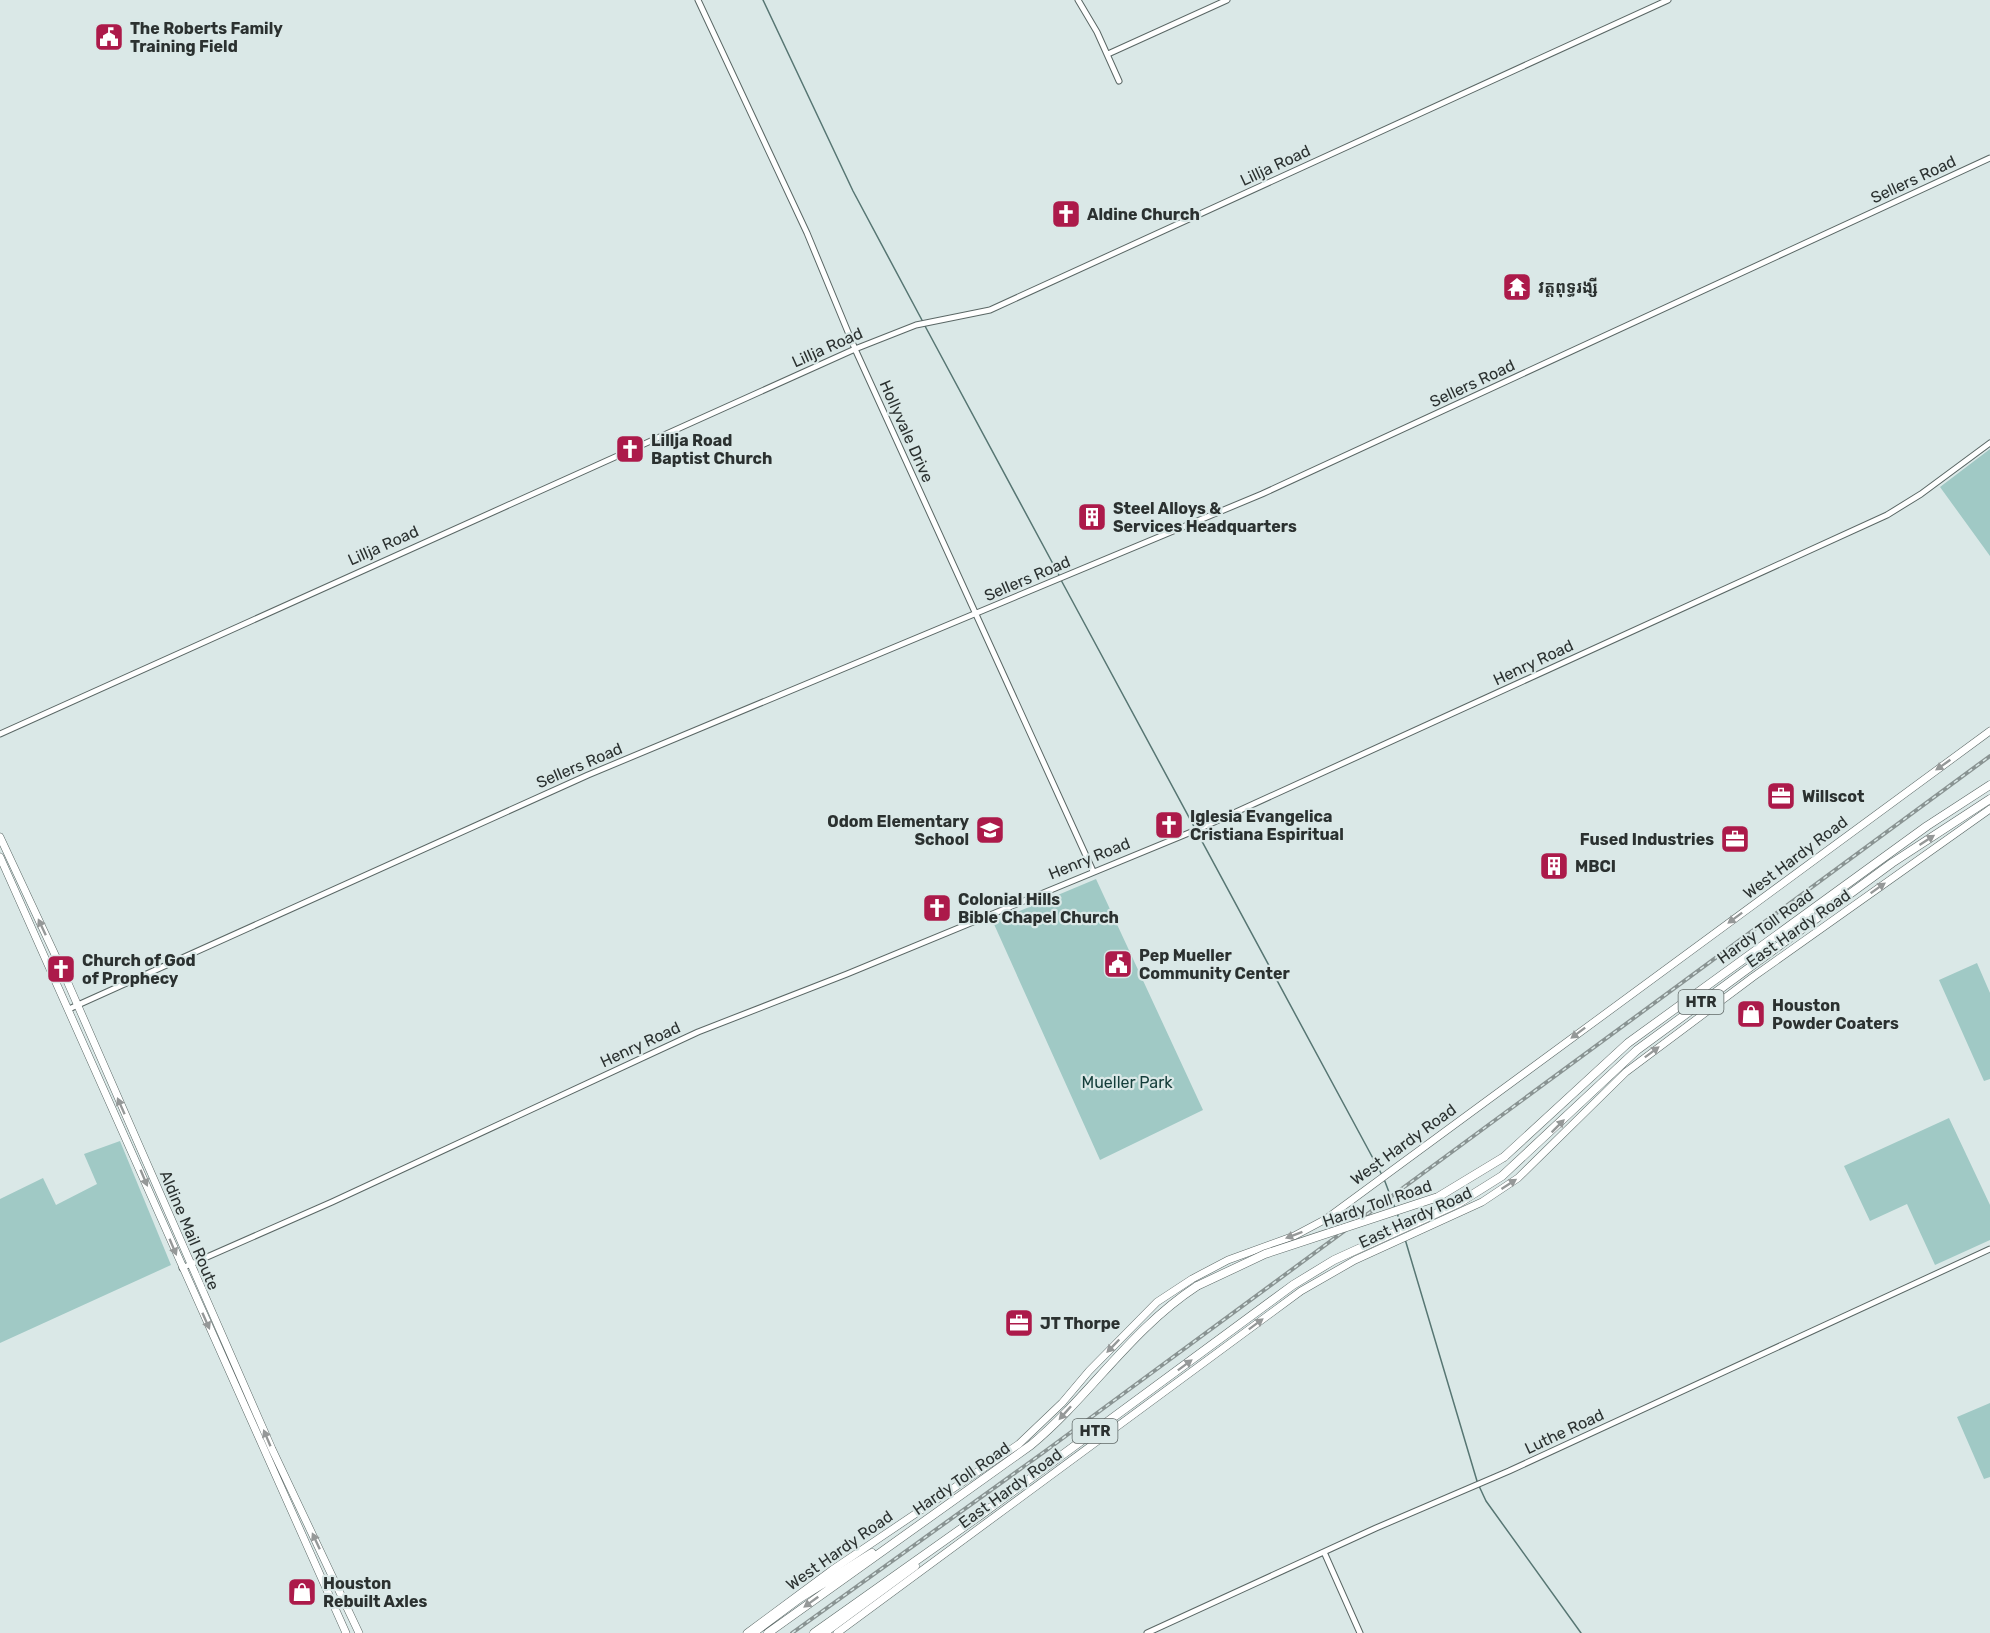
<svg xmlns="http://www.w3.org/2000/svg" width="1990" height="1633" viewBox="0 0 1990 1633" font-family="Rubik,'Noto Sans Khmer',sans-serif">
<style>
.green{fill:#a0c9c5}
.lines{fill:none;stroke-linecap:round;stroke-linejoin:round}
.stream{stroke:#577673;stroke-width:1.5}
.minor-casing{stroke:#5a6765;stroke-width:7}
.major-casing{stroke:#5a6765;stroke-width:8}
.highway-casing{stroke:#5a6765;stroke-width:9}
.minor{stroke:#fff;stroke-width:5}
.major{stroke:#fff;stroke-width:7}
.highway{stroke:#fff;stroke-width:8}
.rail-casing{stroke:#899392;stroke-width:4}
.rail{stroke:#dae8e7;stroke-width:1.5;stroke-dasharray:4.5;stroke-linecap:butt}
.highway-bridge-casing{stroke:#5a6765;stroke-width:9;stroke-linecap:butt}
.highway-bridge{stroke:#fff;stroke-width:8}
.oneway{fill:#959898}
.labels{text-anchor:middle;stroke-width:4.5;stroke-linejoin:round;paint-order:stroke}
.shield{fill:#dae8e7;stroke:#606867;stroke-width:1.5}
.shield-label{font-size:15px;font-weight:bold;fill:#2b3130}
.poi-label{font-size:16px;font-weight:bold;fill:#2b3130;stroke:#dae8e7;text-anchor:start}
.street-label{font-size:16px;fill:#2b3130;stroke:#dae8e7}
.park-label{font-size:16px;fill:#143d3a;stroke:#dae8e7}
</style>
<rect width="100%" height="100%" fill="#dae8e7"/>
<!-- green -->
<path class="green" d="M 1990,449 L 1990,556 L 1940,487 Z
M 1096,879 L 1203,1110 L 1100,1160 L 993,922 Z
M 1977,963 L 1990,993 L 1990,1079 L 1984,1081 L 1939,980 Z
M 1949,1118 L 1990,1205 L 1990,1240 L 1935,1265 L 1907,1204 L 1870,1221 L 1844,1166 Z
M 120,1141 L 171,1265 L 0,1343 L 0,1199 L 43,1178 L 56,1205 L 97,1184 L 84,1154 Z
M 1990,1403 L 1990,1477 L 1984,1479 L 1957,1417 Z"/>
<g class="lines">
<!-- stream -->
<path class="stream" d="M 763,0 L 853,191 L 923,322
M 925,326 L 1059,575
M 1061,580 L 1382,1175
M 1384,1179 L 1395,1208
M 1397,1213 L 1401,1225
M 1405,1239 L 1477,1481
M 1479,1486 L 1486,1501 L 1581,1633"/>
<!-- minor casing -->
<g class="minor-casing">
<path id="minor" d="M 698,0 L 807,233 L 855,349 L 1093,871
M 1078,0 L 1097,32 L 1119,81
M 1108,54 L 1227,0
M 0,734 L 855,349 L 916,325 L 990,310 L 1668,0
M 69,1009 L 588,775 L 1262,494 L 1990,158
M 182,1268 L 332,1202 L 698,1032 L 847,974 L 1201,828 L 1887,515 L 1921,494 L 1990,443
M 1324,1552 L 1360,1633
M 1147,1633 L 1376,1528 L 1509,1471 L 1990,1249"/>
</g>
<!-- major casing -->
<g class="major-casing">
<path id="major" d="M 0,837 L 64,974 L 272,1449 L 359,1633
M 0,857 L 346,1633
M 747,1633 L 832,1570 L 1019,1444 L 1062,1403 L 1089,1371 L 1157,1302 L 1192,1279 L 1228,1260 L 1294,1236 L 1326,1219 L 1990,731
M 837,1633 L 1301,1291 L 1355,1260 L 1482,1202 L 1518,1178 L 1626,1072 L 1753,977 L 1990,809"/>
</g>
<!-- highway casing -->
<g class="highway-casing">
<path id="highway" d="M 1504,1157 L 1628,1043 L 1927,826 L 1990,785
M 753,1633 L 800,1598 L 872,1553
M 768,1633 L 1031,1445 C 1091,1395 1130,1330 1197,1286
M 814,1633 L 982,1514 L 1293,1285 L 1334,1260 L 1459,1203 L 1502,1176 L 1637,1050 L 1892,863 L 1990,799
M 824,1633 L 915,1566"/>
</g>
<!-- minor -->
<use href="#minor" class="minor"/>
<!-- major -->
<use href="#major" class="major"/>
<!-- highway -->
<use href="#highway" class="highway"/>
<!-- rail casing -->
<g class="rail-casing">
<path id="rail" d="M 792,1633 L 1044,1452 L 1990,756"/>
</g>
<!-- rail -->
<use href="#rail" class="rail"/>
<!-- highway-bridge casing -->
<g class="highway-bridge-casing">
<path id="highway-bridge" d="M 1197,1286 L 1265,1254 L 1438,1197 L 1504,1157"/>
</g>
<!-- highway-bridge -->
<use href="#highway-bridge" class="highway-bridge"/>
</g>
<!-- one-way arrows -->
<defs><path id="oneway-solid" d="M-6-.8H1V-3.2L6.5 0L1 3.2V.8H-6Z" transform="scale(1.5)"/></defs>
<g class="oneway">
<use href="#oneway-solid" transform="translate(1943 765) rotate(145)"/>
<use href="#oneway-solid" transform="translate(1927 840) rotate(-33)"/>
<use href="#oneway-solid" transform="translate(1878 888) rotate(-35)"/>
<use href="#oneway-solid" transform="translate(1735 918) rotate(143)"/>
<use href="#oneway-solid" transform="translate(42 927) rotate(-115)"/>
<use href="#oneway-solid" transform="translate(1578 1033) rotate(143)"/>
<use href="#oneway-solid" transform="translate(1652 1052) rotate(-37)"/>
<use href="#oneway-solid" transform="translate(121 1106) rotate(-114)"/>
<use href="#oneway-solid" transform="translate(1558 1126) rotate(-45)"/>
<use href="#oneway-solid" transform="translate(144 1178) rotate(67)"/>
<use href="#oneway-solid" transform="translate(1509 1184) rotate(-33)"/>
<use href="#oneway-solid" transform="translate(1294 1235) rotate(159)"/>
<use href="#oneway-solid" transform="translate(173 1247) rotate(67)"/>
<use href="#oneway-solid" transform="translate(206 1321) rotate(66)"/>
<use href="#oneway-solid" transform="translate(1256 1324) rotate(-37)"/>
<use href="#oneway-solid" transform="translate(1113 1346) rotate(134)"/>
<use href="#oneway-solid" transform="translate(1185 1365) rotate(-37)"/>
<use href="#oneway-solid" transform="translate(1065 1413) rotate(132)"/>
<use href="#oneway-solid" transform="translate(267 1438) rotate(-113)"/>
<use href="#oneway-solid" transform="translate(316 1541) rotate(-115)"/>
<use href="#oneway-solid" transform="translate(811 1602) rotate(144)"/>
</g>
<!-- icons -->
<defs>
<g id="civic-square" transform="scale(1.5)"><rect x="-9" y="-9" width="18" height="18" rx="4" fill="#ac1a4a" stroke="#dae8e7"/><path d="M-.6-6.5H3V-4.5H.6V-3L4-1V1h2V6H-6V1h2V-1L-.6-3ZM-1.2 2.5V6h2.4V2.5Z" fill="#fff"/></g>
<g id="church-square" transform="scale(1.5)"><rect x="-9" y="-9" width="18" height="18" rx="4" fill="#ac1a4a" stroke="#dae8e7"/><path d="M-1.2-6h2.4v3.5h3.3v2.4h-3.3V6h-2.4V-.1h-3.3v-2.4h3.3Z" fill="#fff"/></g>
<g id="temple-square" transform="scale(1.5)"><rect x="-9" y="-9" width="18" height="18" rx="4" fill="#ac1a4a" stroke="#dae8e7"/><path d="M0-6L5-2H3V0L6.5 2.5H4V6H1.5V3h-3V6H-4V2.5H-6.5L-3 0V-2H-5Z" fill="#fff"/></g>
<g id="building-square" transform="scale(1.5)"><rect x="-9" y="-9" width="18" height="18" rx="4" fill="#ac1a4a" stroke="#dae8e7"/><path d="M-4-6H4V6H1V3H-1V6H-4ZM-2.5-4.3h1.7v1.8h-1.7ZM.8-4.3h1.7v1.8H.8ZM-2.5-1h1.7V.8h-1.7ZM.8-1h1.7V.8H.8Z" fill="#fff"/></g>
<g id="office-square" transform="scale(1.5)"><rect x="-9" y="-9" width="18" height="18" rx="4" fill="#ac1a4a" stroke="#dae8e7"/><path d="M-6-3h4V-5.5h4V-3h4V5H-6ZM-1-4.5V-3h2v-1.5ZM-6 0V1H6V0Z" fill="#fff"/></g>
<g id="school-square" transform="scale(1.5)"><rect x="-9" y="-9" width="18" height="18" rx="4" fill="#ac1a4a" stroke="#dae8e7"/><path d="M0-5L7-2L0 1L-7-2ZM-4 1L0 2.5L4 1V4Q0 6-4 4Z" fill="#fff"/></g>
<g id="shop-square" transform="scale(1.5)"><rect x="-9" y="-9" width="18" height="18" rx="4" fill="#ac1a4a" stroke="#dae8e7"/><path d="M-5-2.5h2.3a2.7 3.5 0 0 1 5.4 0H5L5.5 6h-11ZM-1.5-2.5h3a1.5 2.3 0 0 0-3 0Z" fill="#fff"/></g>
</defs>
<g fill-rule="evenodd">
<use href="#civic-square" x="109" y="37"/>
<use href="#church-square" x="1066" y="214"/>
<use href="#temple-square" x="1517" y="287"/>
<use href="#church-square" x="630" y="449"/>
<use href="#building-square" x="1092" y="517"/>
<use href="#office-square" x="1781" y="796"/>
<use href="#church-square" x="1169" y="825"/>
<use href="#school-square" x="990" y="830"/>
<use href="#office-square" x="1735" y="839"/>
<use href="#building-square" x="1554" y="866"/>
<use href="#church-square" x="937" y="908"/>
<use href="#civic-square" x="1118" y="964"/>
<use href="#church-square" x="61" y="969"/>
<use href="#shop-square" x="1751" y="1014"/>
<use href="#office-square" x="1019" y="1323"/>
<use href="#shop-square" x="302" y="1592"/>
</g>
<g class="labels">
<!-- shield labels -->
<g class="shield">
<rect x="1678.5" y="990" width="45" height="24" rx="4.5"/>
<rect x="1072.5" y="1419" width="45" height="24" rx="4.5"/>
</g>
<g class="shield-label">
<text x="1701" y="1007">HTR</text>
<text x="1095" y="1436">HTR</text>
</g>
<!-- poi labels -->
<g class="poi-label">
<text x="130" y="34">The Roberts Family<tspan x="130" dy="18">Training Field</tspan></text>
<text x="1087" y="220">Aldine Church</text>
<text x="1538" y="293">វត្តពុទ្ធរង្សី</text>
<text x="651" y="446">Lillja Road<tspan x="651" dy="18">Baptist Church</tspan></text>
<text x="1113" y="514">Steel Alloys &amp;<tspan x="1113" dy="18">Services Headquarters</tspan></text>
<text x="1802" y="802">Willscot</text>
<text x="1190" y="822">Iglesia Evangelica<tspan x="1190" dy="18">Cristiana Espiritual</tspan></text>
<text x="969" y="827" text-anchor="end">Odom Elementary<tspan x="969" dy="18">School</tspan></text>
<text x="1714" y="845" text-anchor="end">Fused Industries</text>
<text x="1575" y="872">MBCI</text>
<text x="958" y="905">Colonial Hills<tspan x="958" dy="18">Bible Chapel Church</tspan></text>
<text x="1139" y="961">Pep Mueller<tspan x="1139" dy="18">Community Center</tspan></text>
<text x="82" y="966">Church of God<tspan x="82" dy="18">of Prophecy</tspan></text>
<text x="1772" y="1011">Houston<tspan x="1772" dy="18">Powder Coaters</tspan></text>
<text x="1040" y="1329">JT Thorpe</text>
<text x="323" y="1589">Houston<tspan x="323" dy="18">Rebuilt Axles</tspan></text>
</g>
<!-- street labels -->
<g class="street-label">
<text transform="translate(1275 165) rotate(-25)" y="6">Lillja Road</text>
<text transform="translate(1913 179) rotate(-25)" y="6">Sellers Road</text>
<text transform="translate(827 347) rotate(-24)" y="6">Lillja Road</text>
<text transform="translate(1472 383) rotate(-25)" y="6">Sellers Road</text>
<text transform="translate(907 431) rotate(66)" y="6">Hollyvale Drive</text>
<text transform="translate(383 545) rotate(-24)" y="6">Lillja Road</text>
<text transform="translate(1027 578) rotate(-23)" y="6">Sellers Road</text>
<text transform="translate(1533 662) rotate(-25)" y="6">Henry Road</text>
<text transform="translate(579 765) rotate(-23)" y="6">Sellers Road</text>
<text transform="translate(1795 857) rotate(-37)" y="6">West Hardy Road</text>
<text transform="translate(1089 858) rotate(-22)" y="6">Henry Road</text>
<text transform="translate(1765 926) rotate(-36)" y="6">Hardy Toll Road</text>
<text transform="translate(1798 928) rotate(-35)" y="6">East Hardy Road</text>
<text transform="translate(640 1044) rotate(-25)" y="6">Henry Road</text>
<text transform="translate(1403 1144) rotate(-36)" y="6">West Hardy Road</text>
<text transform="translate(1377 1203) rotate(-19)" y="6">Hardy Toll Road</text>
<text transform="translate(1415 1217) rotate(-25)" y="6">East Hardy Road</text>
<text transform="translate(190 1230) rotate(67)" y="6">Aldine Mail Route</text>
<text transform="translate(1564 1431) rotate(-25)" y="6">Luthe Road</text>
<text transform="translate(961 1478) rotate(-35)" y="6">Hardy Toll Road</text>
<text transform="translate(1010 1488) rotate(-36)" y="6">East Hardy Road</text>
<text transform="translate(839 1550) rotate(-35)" y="6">West Hardy Road</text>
</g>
<!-- park labels -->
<g class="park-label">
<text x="1127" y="1088">Mueller Park</text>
</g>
</g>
</svg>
